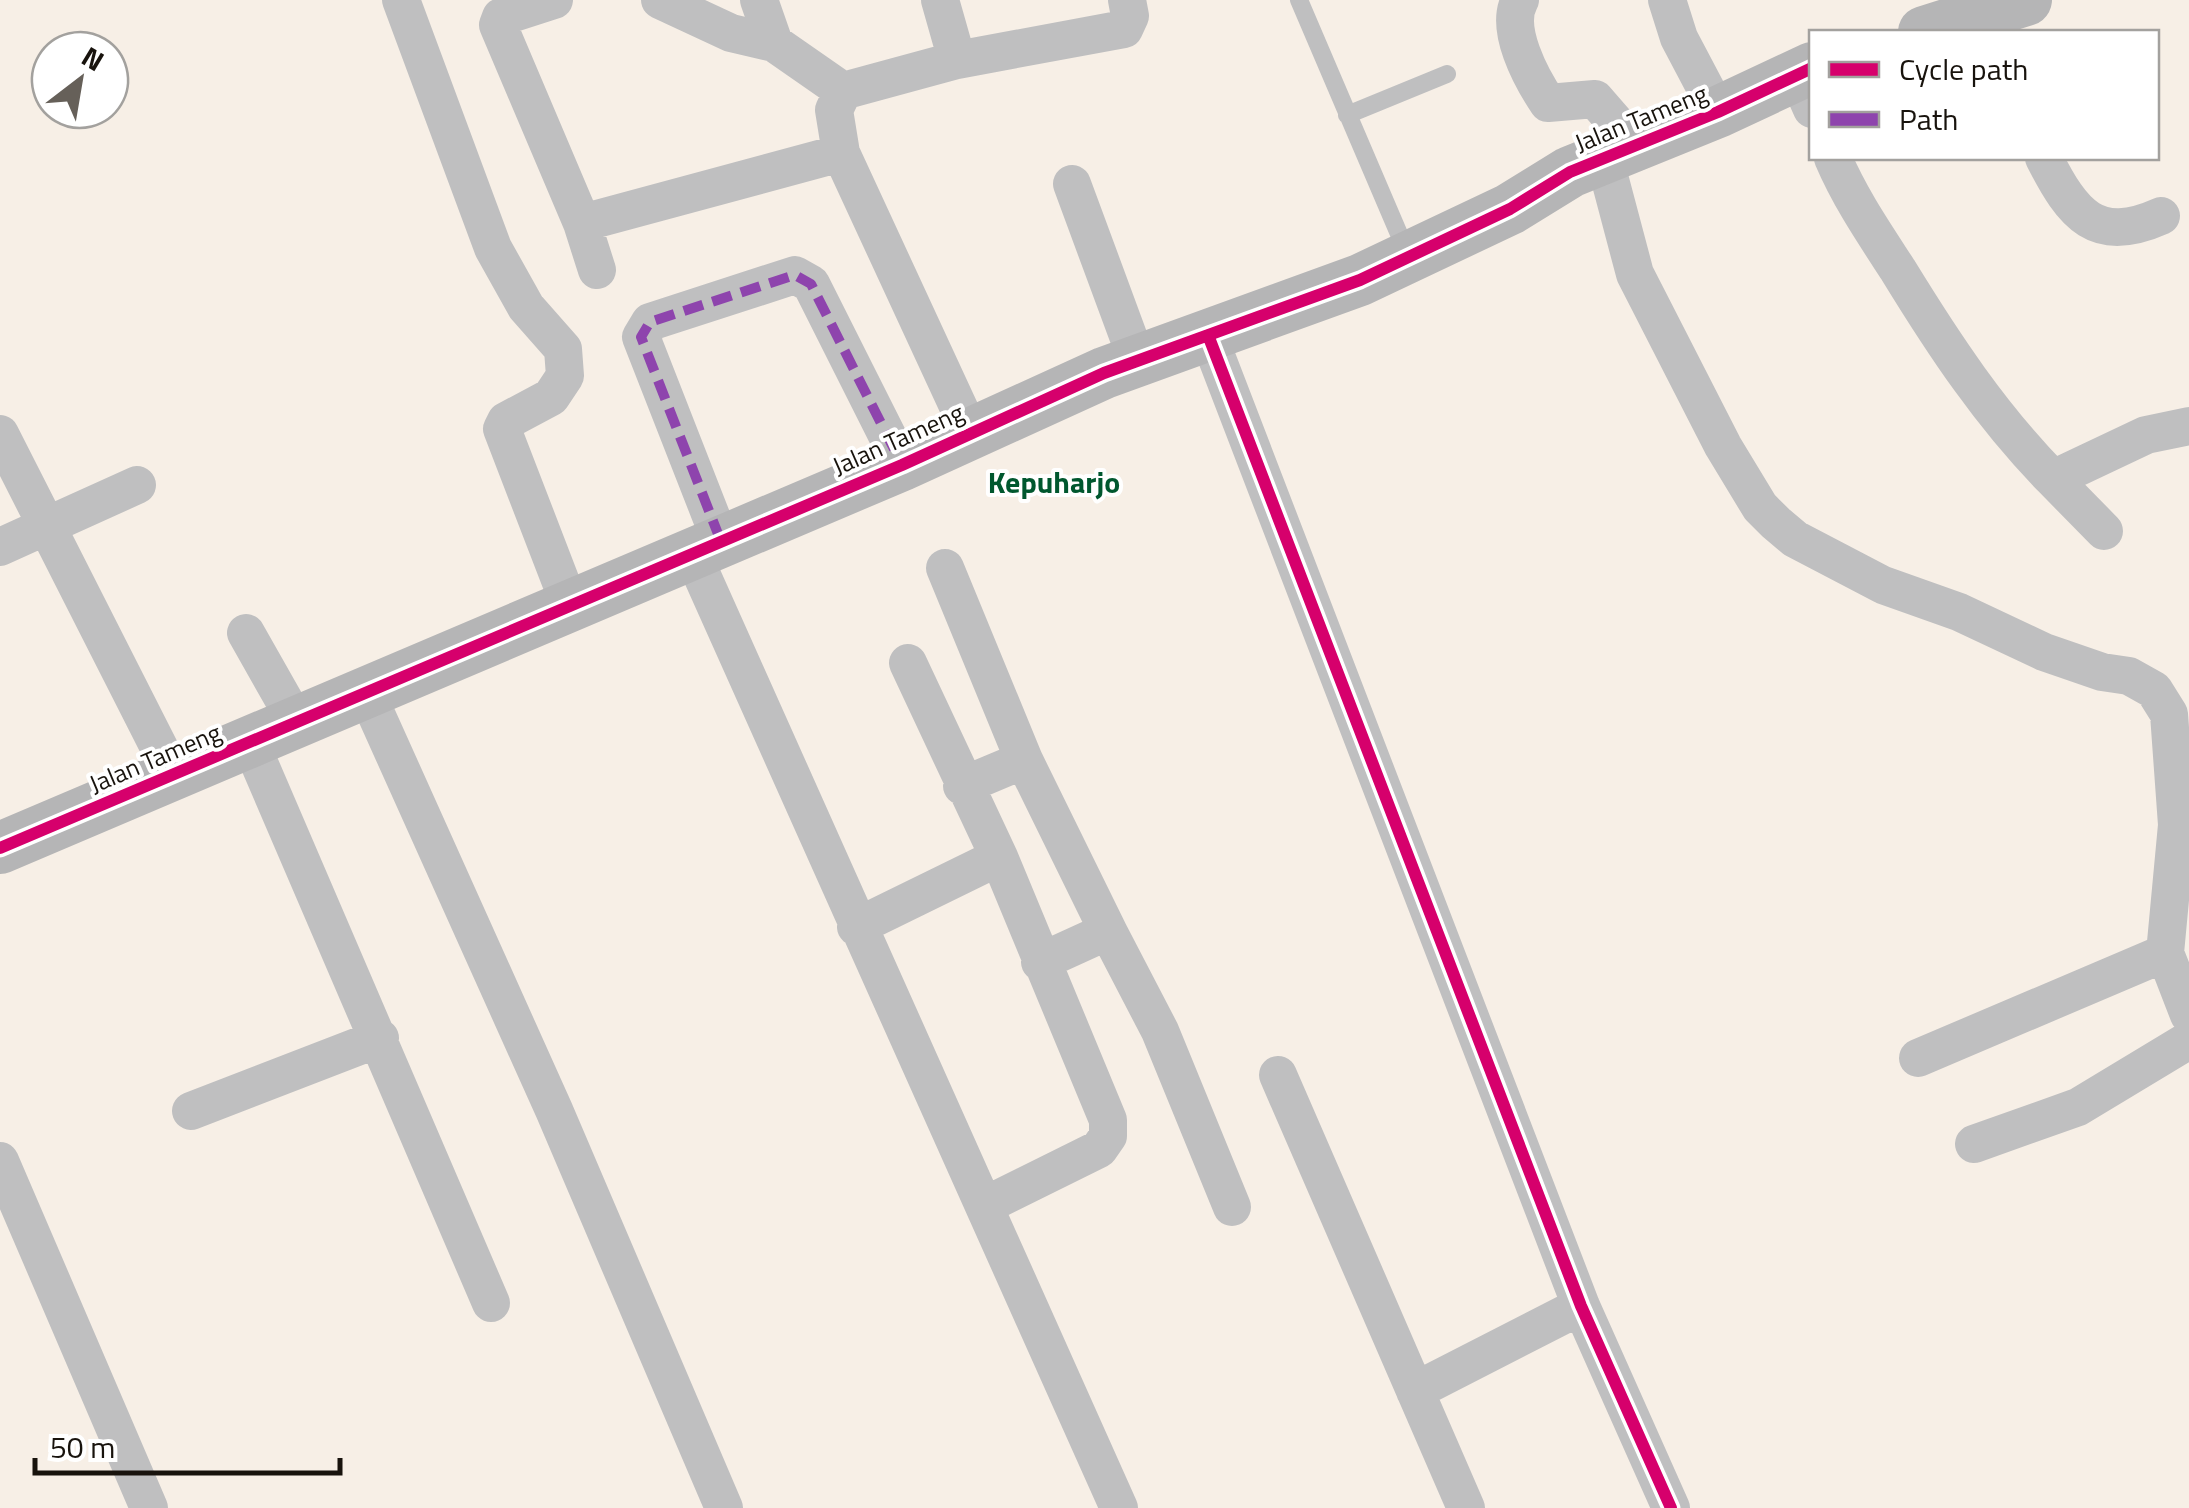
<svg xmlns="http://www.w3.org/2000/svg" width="2189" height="1508" viewBox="0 0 2189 1508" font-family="'Titillium Web',sans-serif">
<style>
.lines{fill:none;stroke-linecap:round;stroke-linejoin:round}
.lane{stroke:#bfbfc0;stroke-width:18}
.street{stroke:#bfbfc0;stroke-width:38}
.secondary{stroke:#b5b5b6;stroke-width:52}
.quiet{stroke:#8e44ad;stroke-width:10;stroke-dasharray:20 10;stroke-linecap:butt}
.cycleway-casing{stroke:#fff;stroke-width:19}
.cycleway{stroke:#d6006c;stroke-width:12}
.labels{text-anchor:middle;stroke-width:8;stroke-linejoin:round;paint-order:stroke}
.street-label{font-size:25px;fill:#18130d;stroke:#fff}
.quarter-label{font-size:30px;font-weight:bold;fill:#00572e;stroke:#fff}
</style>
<rect width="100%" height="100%" fill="#f7efe6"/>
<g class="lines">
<!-- lane -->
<path class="lane" d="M 1299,0 L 1408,255
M 1347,115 L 1447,74"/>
<!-- street -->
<path class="street" d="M 401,0 L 493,248 L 526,307 L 563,349 L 565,376 L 551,397 L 506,421 L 502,429 L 569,603
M 554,0 L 501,17 L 498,25 L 582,223 L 597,270
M 660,0 L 731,33 L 774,43 L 843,91 L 834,110 L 841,153 L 970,432
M 759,0 L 774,43
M 1520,0 C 1504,28 1531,78 1548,103 L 1595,99 L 1635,145
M 1667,0 L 1679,38 L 1718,112
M 957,60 L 1124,29 L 1130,16 L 1127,0
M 1796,73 L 1812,109
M 843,91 L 957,60 L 940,0
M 1604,157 L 1635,274 L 1723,446 L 1760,507 L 1776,523 L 1795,539 L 1883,585 L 1959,612 L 2044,652 L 2102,672 L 2129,676 L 2154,690 L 2169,714 L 2177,825 L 2165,953 L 2189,1015
M 1833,158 C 1850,198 1874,233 1898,270 C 1944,345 1991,416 2053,479 L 2146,435 L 2189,426
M 2044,158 C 2073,215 2096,245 2161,216
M 1072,184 L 1137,360
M 582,223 L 841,153
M 1208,335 L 1581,1306 L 1671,1508
M 0,434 L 173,775
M 2053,479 L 2104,531
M 720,539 L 641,337 L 650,322 L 795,275 L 811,284 L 902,465
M 0,547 L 137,485
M 691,551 L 1119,1508
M 945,568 L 1024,760 L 962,786
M 246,633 L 297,723
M 908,663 L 999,857
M 367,694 L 554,1110 L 724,1508
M 250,742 L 491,1303
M 1024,760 L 1108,931 L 1040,962
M 856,927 L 999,857 L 1108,1120 L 1108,1136 L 1099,1149 L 984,1206
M 1108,931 L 1160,1031 L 1232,1207
M 1918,1058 L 2165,953
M 1278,1075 L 1466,1508
M 191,1111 L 380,1038
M 1974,1144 L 2078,1107 L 2189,1040
M 0,1161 L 149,1508
M 1415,1391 L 1581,1306"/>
<!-- secondary -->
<path class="secondary" d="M 1924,32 L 2026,0
M 0,848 L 902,465 L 1104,373 L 1360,280 L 1510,209 L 1570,172 L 1718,112 L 1812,68"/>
<!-- quiet -->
<path class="quiet" d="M 720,539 L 641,337 L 650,322 L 795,275 L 811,284 L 902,465"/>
<!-- cycleway casing -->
<g class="cycleway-casing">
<path id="cycleway" d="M 1208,335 L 1581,1306 L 1671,1508
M 0,848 L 902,465 L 1104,373 L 1360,280 L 1510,209 L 1570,172 L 1718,112 L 1812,68"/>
</g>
<!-- cycleway -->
<use href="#cycleway" class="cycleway"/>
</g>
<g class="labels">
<!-- street labels -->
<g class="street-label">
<text transform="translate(1641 118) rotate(-22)" y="9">Jalan Tameng</text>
<text transform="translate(898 439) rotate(-24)" y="9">Jalan Tameng</text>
<text transform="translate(155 758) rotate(-23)" y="9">Jalan Tameng</text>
</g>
<!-- quarter labels -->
<g class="quarter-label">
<text x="1054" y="493">Kepuharjo</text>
</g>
</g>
<!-- legend -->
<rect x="1809" y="30" width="350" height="130" fill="#ffffff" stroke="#a3a19e" stroke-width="2.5"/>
<rect x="1829" y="62" width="50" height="15" fill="#d6006c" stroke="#a3a19e" stroke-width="2.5"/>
<text x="1899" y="80" font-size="30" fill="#18130d">Cycle path</text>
<rect x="1829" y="112" width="50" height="15" fill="#8e44ad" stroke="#a3a19e" stroke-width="2.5"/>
<text x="1899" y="130" font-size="30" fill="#18130d">Path</text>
<!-- north arrow -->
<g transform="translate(80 80) rotate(31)"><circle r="48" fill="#ffffff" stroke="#a3a19e" stroke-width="2.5"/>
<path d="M0-8L18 38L0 25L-18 38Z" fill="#666059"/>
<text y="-15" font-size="28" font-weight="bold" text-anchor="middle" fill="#18130d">N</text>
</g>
<!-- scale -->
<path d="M35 1458v15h305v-15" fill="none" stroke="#18130d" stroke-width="5"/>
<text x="50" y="1458" font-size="30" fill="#18130d" stroke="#ffffff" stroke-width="8" paint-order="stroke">50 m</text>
</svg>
